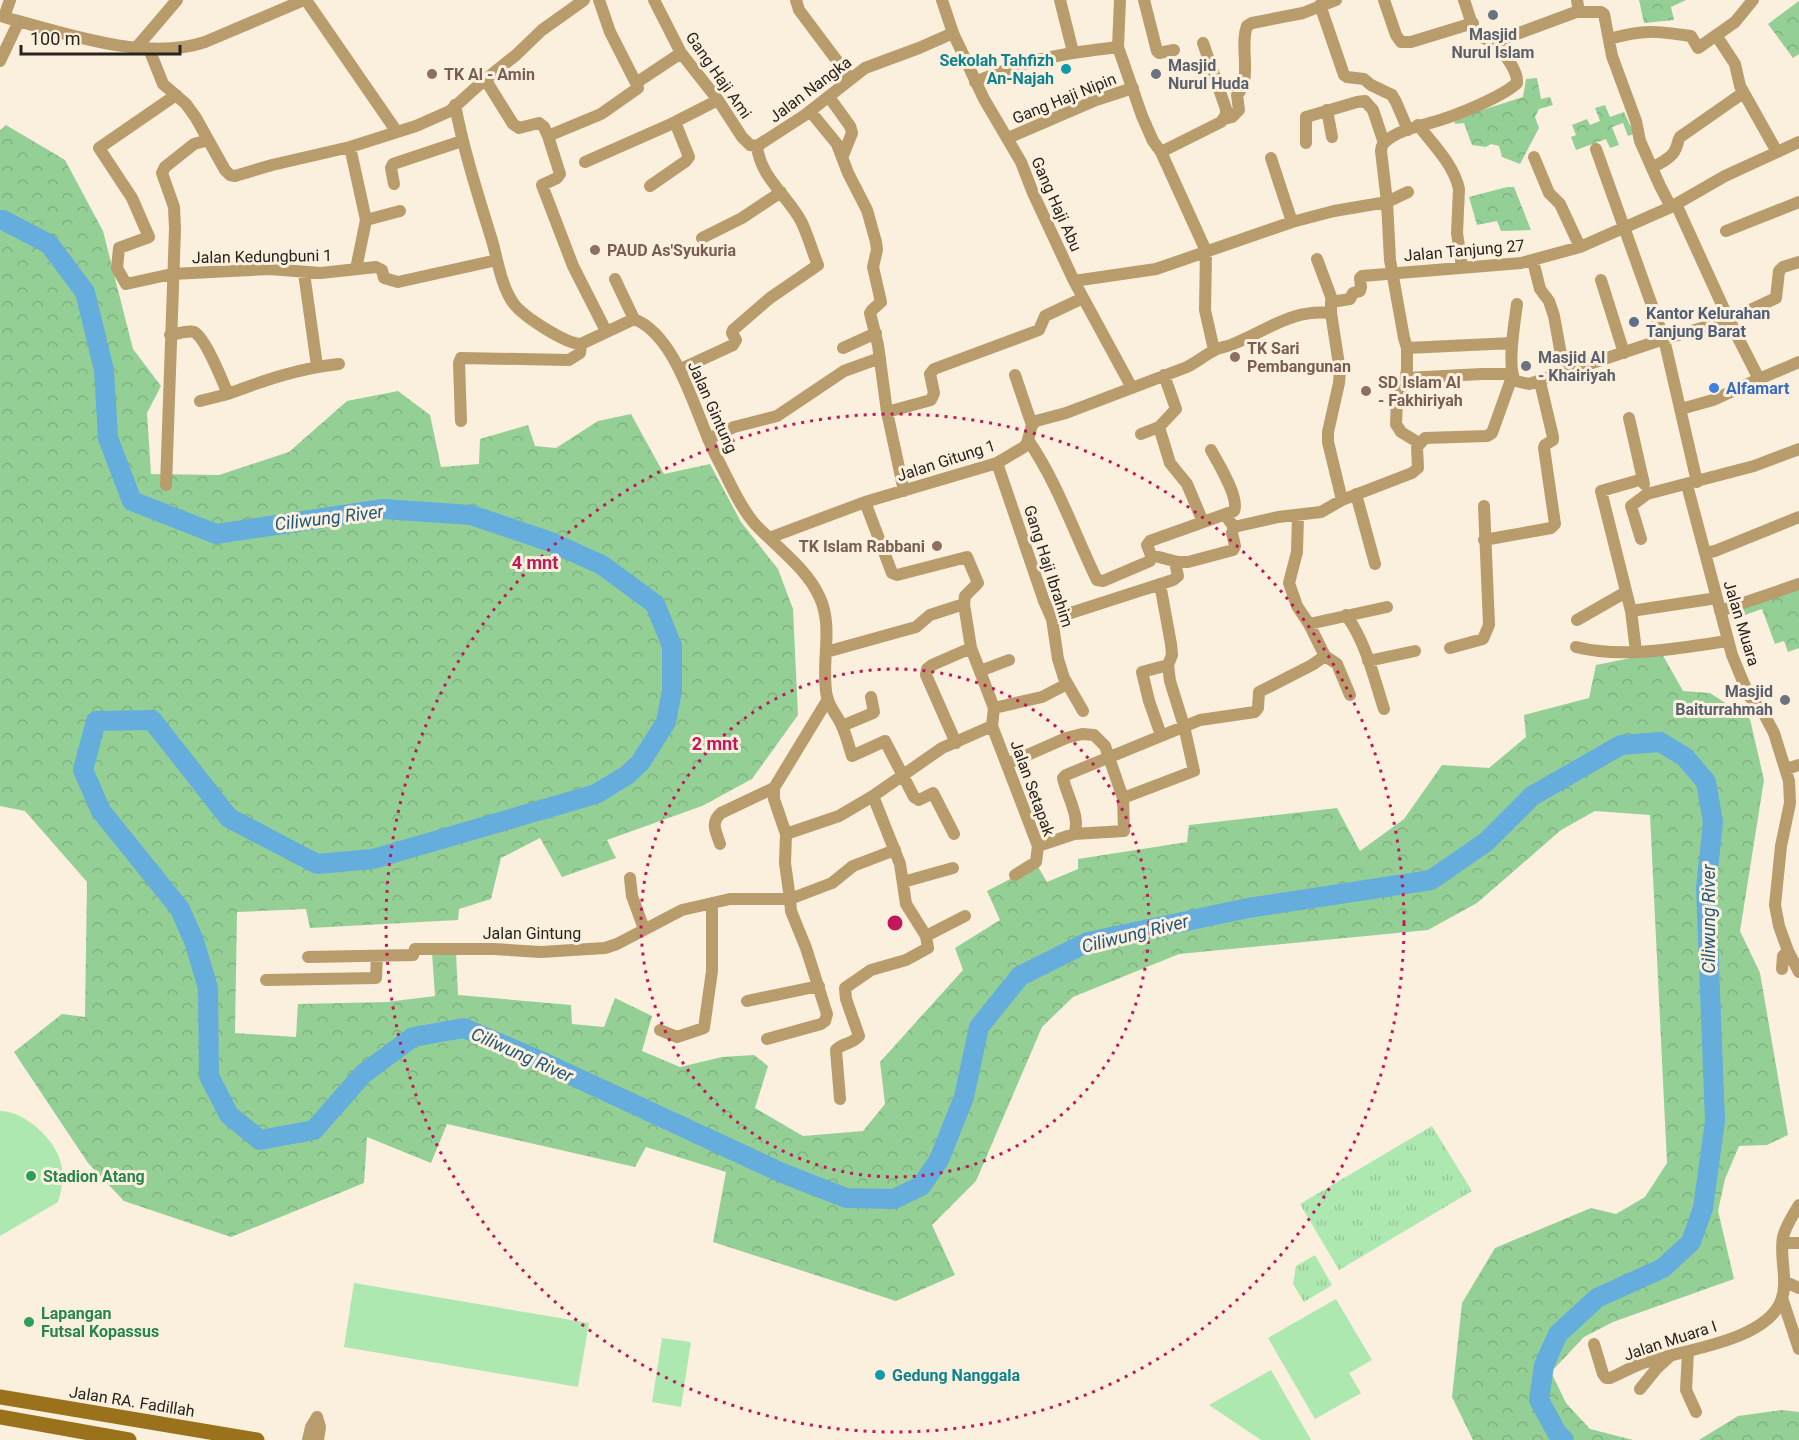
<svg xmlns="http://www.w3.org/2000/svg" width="1799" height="1440" viewBox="0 0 1799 1440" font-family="Roboto,sans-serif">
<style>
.grass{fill:url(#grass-tufts)}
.forest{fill:url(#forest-crowns)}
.green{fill:#aee8b1}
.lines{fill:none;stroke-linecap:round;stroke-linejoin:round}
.river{stroke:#65addd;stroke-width:20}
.street{stroke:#b89c6c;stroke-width:12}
.secondary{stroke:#9a721c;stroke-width:15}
.ring{fill:none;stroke:#c2185b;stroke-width:3;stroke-dasharray:3 6}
.worship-dot{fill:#6b7280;stroke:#fbefdd;stroke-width:2}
.culture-dot{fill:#0f9aa8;stroke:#fbefdd;stroke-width:2}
.education-dot{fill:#8d6e63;stroke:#fbefdd;stroke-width:2}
.service-dot{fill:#5c6f8a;stroke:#fbefdd;stroke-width:2}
.shop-dot{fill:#3f7fe0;stroke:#fbefdd;stroke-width:2}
.leisure-dot{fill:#2e9e5b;stroke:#fbefdd;stroke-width:2}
.labels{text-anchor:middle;stroke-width:6;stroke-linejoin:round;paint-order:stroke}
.worship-label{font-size:16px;font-weight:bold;fill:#5b616d;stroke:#fbefdd;text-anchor:start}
.culture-label{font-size:16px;font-weight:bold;fill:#0d838f;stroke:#fbefdd;text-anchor:end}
.education-label{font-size:16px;font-weight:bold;fill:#785e54;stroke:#fbefdd;text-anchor:start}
.street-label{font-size:16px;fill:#28241e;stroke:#fbefdd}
.service-label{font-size:16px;font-weight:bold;fill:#4e5e75;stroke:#fbefdd;text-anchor:start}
.shop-label{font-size:16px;font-weight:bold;fill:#366cbe;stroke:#fbefdd;text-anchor:start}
.leisure-label{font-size:16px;font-weight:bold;fill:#27864d;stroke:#fbefdd;text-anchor:start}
.water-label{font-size:18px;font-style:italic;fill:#23587a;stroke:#fbefdd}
.centre{fill:#c2185b;stroke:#fbefdd;stroke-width:3}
.ring-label{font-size:18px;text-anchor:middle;font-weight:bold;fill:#c2185b;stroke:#fbefdd;stroke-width:6;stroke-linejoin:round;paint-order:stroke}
</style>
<defs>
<pattern id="grass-tufts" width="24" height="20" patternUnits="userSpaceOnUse" patternTransform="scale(1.5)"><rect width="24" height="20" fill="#aee8b1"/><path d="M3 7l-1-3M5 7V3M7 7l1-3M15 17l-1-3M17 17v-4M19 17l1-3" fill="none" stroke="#96c798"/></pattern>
<pattern id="forest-crowns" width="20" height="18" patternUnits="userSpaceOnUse" patternTransform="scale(1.5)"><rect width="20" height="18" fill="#94d096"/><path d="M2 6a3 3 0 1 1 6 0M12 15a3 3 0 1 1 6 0" fill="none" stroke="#80b281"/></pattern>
</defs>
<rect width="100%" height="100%" fill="#fbefdd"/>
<!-- grass -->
<path class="grass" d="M 1432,1126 L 1472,1191 L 1339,1270 L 1300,1204 Z
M 1315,1255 L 1332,1285 L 1304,1302 L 1293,1284 L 1296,1266 Z"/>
<!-- forest -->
<path class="forest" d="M 1639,0 L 1686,0 L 1671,7 L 1674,20 L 1644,23 Z
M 1799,1 L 1799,54 L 1793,58 L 1768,24 Z
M 1537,78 L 1541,99 L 1550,97 L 1553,105 L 1539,109 L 1535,117 L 1539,128 L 1520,164 L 1502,157 L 1499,146 L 1491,144 L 1486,147 L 1472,145 L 1464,123 L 1455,124 L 1454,119 L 1523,97 L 1526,79 Z
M 1605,105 L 1610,117 L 1624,112 L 1634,134 L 1628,136 L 1623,123 L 1612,127 L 1619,145 L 1610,148 L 1606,139 L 1576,150 L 1571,137 L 1576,135 L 1572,125 L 1587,119 L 1590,125 L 1600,121 L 1595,108 Z
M 6,125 L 65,160 L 103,231 L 133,349 L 161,386 L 147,413 L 151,474 L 219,475 L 289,452 L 347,401 L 398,391 L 430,415 L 441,467 L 479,464 L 480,439 L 528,425 L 535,446 L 556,448 L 598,421 L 631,414 L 664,474 L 710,464 L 741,522 L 778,569 L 793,609 L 798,715 L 752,779 L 702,806 L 607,840 L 616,858 L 562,877 L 540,838 L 501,858 L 491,899 L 459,909 L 458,920 L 310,928 L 306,909 L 237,912 L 235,1033 L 296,1037 L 298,1004 L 387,1002 L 435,996 L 432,953 L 456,952 L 458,995 L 571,1005 L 572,1024 L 604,1027 L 615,998 L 652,1016 L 642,1051 L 680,1067 L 722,1057 L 754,1055 L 768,1066 L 755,1108 L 803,1136 L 863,1131 L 885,1104 L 880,1062 L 963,970 L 955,948 L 1000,920 L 987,891 L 1037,865 L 1047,882 L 1078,869 L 1078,859 L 1187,842 L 1189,825 L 1337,808 L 1360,851 L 1404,819 L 1442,765 L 1489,768 L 1526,737 L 1524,715 L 1589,698 L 1596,665 L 1661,652 L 1683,691 L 1710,693 L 1750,719 L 1764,780 L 1740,931 L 1760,973 L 1788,1135 L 1767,1145 L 1739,1146 L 1725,1179 L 1718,1211 L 1734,1279 L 1613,1322 L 1584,1337 L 1551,1372 L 1566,1403 L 1590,1429 L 1633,1440 L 1473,1440 L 1452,1397 L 1462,1303 L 1495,1248 L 1591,1208 L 1616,1214 L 1645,1197 L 1667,1163 L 1650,815 L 1595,811 L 1561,830 L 1477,903 L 1428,930 L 1179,954 L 1073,997 L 1042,1027 L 976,1181 L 932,1225 L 955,1275 L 896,1301 L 713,1242 L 726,1172 L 646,1147 L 635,1167 L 447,1124 L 431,1163 L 367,1137 L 364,1183 L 231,1237 L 124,1201 L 88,1163 L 14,1052 L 62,1014 L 85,1017 L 87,882 L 25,811 L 0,806 L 0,130 Z
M 1507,187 L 1514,187 L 1531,230 L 1501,231 L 1497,221 L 1477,225 L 1469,197 Z
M 1799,579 L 1799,648 L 1788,652 L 1784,641 L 1775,644 L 1762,609 L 1745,615 L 1739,599 Z
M 1782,1410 L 1799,1412 L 1799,1440 L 1699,1440 L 1738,1416 Z"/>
<!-- green -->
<path class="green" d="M 0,1111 C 25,1111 56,1140 61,1164 C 64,1176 62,1190 58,1202 L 0,1236 Z
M 354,1283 L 589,1323 L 578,1387 L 344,1347 Z
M 1336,1299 L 1372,1360 L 1349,1373 L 1361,1393 L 1315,1419 L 1268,1338 Z
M 662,1338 L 691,1342 L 681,1407 L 652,1402 Z
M 1271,1370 L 1311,1440 L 1261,1440 L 1209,1405 Z"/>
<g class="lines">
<!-- river -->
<path class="river" d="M 0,220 L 3,220 L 49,244 L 85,292 L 104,370 L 108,438 L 132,501 L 216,534 L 383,509 L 471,515 L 551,542 L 602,565 L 655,604 L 672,646 L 672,691 L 666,722 L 640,763 L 627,775 L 596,794 L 373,859 L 317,864 L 229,818 L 152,720 L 96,721 L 83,770 L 101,811 L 180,909 L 194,941 L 208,988 L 209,1076 L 229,1115 L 260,1140 L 314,1130 L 363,1074 L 413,1037 L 464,1028 L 545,1063 L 782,1173 L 846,1198 L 894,1199 L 921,1186 L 939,1160 L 964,1097 L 979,1027 L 1020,976 L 1088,942 L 1248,908 L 1431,880 L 1486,842 L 1532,796 L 1621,745 L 1660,742 L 1685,757 L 1706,782 L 1713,822 L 1706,888 L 1715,1121 L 1703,1208 L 1691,1242 L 1663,1268 L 1597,1298 L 1558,1334 L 1544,1365 L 1539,1400 L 1557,1433 L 1564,1440"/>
<!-- street -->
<path class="street" d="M 10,0 L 4,17 C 63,33 146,62 205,42 L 304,0
M 306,0 L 397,132
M 599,0 L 610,32 L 636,83
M 654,0 L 681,53 L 718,100 L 742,137 L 750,145 L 757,146
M 796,0 L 799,10 L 850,78
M 1060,0 L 1073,52
M 1120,0 L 1118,47 L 1142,116 L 1153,141 L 1161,152 L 1206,251 L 1205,310 L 1214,350
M 1144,0 L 1157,51 L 1159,53 L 1174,50
M 1384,0 L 1396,35 L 1401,42 L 1411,42 L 1473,23
M 1577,0 L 1579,12
M 1320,5 L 1344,75 L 1347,77 L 1364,79 L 1371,85 L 1392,95 L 1396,102 L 1408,130
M 953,33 L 984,99 L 1021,162 L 1033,193 L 1074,281 L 1132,388
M 1716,35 L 1735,64 L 1740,86 L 1777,152
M 1609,39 C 1644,29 1656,31 1691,36 L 1698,48 L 1735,22 L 1753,0
M 1495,42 L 1576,12 L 1601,12 L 1604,14 L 1612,56 L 1636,121 L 1640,141 L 1660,186 L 1671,207
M 136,48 L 177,0
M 149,49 L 163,84 L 186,104 L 196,118 L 225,170 L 230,175 L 235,176 L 272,165 L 350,147 L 416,126 L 450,111 L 481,83 L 516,55 L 542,30 L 584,0
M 0,61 L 19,21
M 485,79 L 513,124 L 519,128 L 539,123 L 544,127 L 548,136
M 975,82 C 990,76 1005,70 1020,65 C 1052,55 1085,51 1118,47
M 636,83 L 681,53
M 176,95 L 99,148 L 132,198 L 149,237 L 119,248 L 117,268 L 126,284 L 172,274 L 269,269 L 321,273 L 376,267 L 382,270 L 384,278 L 398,282 L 497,260
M 829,97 L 850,126 L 852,133 L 842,158
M 455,105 C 464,152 479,198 493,244 C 498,263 502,288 514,304 C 524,317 566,344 581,344 L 634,319 C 678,336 696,417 716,456 C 728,478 738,504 754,523 C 776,547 807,568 820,598 C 834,629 820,665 827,697 C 829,707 838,716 842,726 C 846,735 849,746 852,756 L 885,741 L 914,797 L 919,800 L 933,793 L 954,834
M 1327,110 L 1332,137
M 810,111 L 837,144 L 848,173 L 867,210 L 876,242 L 877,250 L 873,267 L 881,302 L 872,310 L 870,313 L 878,345 L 887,412 L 904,491
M 1224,119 L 1232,117 L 1239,110 L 1237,95 C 1253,77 1239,47 1247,26 L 1252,23 L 1303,13 L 1336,0
M 1418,125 C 1433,144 1454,165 1459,189 L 1457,233 L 1462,267
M 1008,138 L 1096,100 L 1133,88
M 1306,143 L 1306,117 L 1357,102 L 1365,101 L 1373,110 L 1384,143
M 757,146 L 805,115 L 865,68 L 919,48 L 953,33 L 942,0
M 350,147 L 366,220 L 356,269
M 1596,149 L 1664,339 L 1697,482
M 1161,152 L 1221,122 L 1226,115 L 1226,109 L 1203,43
M 1534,157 L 1549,193 L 1560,204 L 1580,247
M 1271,158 L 1292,222
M 585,162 L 669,125 L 718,100
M 1652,168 C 1660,163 1670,159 1674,152 C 1678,146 1677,142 1680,137 L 1743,93
M 394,184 L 391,168 L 393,164 L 462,141
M 650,186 L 686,161 L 689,157 L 675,122
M 1676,204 L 1729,320 L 1759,379 L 1713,400 L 1681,409
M 366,220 L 400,211
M 1726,231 L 1799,202
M 702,238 L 742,218 L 781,192
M 1317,259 L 1333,302
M 1533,261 L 1540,289 L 1549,301 L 1554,316 L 1564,371
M 304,273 L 317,366
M 615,279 L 634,319
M 1601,280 L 1624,353
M 1074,281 L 1156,269 L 1292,222 L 1334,211 L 1387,202 L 1408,192
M 1517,304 C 1515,320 1506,370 1516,381 L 1529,384 L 1664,339 L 1729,320 L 1776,298 L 1779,271 L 1783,267 L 1799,262
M 1331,313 L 1331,302 L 1350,299 L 1353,293 L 1360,291 L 1361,287 L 1360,278 L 1362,276 L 1521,263 L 1580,247 L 1671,207 L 1725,176 L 1799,142
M 606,331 L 573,266 L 542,185 L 557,178 L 560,174 L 548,136 L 601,114 L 638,88 L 636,83
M 170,335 C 177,334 188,330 194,332 C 205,337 223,382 228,394 C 265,380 300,368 339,364
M 843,348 L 876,333
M 1407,348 L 1512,343
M 681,369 L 733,345 L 736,340 L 732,333 L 733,330 L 770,298 L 818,265 C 812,251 808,235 801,221 C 787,195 760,177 757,146
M 1015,375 L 1032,425
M 1406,378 L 1482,374 L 1511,374
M 1759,379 L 1799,362
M 200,401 L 228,394
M 887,412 L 931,400 L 934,393 L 930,374 L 934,369 L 1039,330 L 1045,316 L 1083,298
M 1629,418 L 1644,484
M 461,421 L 459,363 L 461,358 L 569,360 L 580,353 L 581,344
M 1159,427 L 1170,463 L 1187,484 L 1203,522
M 1141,434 L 1159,427 L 1176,409 L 1164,375
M 708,439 L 734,427 L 777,416 L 844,371 L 880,358
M 1028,440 C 1057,482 1073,530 1095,576 L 1097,580 L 1103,581 L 1150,561 L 1151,555 L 1147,545 L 1150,541 L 1234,511 C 1240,498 1218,463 1211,450
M 1419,443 L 1401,432 L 1396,424 L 1397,399 L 1405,383 L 1407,369 L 1407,348 L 1404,338 L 1390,260 L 1387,202 L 1381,151 C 1382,146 1381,146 1385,142 C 1398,130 1420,126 1437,121 C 1457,115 1502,97 1517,83 C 1518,69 1503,54 1495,42 C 1471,38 1472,21 1464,0
M 997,463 L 1044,601 L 1052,619 L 1058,659 L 1064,678 L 1083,711
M 166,485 L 175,229 L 174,207 L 162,173 L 165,167 L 194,144 L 208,140
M 1687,485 L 1732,655 L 1749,696 L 1764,714 L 1774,733 L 1789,781 L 1790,803 L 1781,846 L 1775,905 L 1779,926 L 1788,951 L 1799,972
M 1356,494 L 1375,564
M 1225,515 L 1234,527 L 1278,517 L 1321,512 L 1342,500 L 1412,473 L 1418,468 L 1417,447 L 1425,438 L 1487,436 L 1492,433 L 1512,377
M 769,538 L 865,502 L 997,463 L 1024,447 L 1027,443 L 1032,425 L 1036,421 L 1066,413 L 1187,367 C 1197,362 1205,355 1215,350 C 1220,347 1227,347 1233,344 C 1268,330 1291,309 1331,313 L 1340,371 L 1339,383 L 1328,432 L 1328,442 L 1342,500
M 1641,539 L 1631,506 L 1647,494 L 1754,466 L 1799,449
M 1484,540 L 1551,528 L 1555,524 L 1544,448 L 1545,445 L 1553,440 L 1553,437 L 1540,382
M 1705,553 L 1715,551 L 1799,517
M 1151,555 L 1178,562 L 1188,562 L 1233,550 L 1235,546 L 1232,533 L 1234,527
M 1631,611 L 1717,598
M 1720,611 L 1799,584
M 1346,615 C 1366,642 1374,678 1384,709
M 1052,619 L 1173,580 L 1178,576 L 1176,567 L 1178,562
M 1577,620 L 1626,592
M 1309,624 L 1387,607
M 1576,647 C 1624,659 1679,648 1728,641
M 1450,648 L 1483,639 L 1489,625 L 1484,506
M 1636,651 L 1631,611 L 1601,491 L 1643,479
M 826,652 L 916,627 L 930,615 L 964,604
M 1325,656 L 1337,664 L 1350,695
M 1368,661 L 1415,651
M 980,671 L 1009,660
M 994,708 L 1042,697 L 1067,684
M 842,726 L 873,713 L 874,712 L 871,697
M 992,726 L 1038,846 L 1036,862 L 1015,875
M 1161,735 L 1149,701 L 1142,672 L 1168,665
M 956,743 L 926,675 L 927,669 L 932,665 L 971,648
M 1007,764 L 1066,738 L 1082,734 L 1094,735 L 1105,746 L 1123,798 L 1124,831 L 1074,834
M 1786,769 L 1799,765
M 1123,798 L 1194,771 L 1184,726 L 1170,681 L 1168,665 L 1172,655 L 1171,644 L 1160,584
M 786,834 L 839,816 L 873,796 L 942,748 L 992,726 L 994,708 L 971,648 L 964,604 L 965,596 L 978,583 L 967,557 L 897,575 L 892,573 L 865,502
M 720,844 C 716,831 710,823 721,813 L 774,788
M 1038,846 L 1074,834 C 1081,820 1068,797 1064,782 L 1063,778 L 1066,775 L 1200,720 L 1255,712 L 1258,708 L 1259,692 L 1312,665 L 1325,656 L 1309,624 L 1297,606 L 1289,583 L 1297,552 L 1298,515
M 630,878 L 632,896 L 644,929
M 903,882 L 953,868
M 926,936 L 965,916
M 308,957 L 413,955 L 415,949 L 494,949 L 541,952 L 605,948 L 617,944 L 682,910 L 730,899 L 790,899 L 785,863 L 786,834 L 774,799 L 774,788 L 828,699
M 1782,969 L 1783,956 L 1788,951
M 266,980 L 376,978 L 377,956
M 747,1001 L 819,986
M 660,1030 L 677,1037 L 704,1028 L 712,971 L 712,903
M 767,1039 L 821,1024 L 825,1021 L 827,1014 L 806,948 L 791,911 L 790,899 L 832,883 L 853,866 L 895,850
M 840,1099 L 836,1050 C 842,1043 853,1044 859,1036 L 846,999 L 845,988 L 871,970 L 906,960 L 928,948 L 926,936 L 906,904 L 900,864 L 873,796
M 1783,1243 L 1799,1243
M 1784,1281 L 1799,1288
M 1782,1298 L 1799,1349
M 1594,1344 L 1603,1374 L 1606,1378 L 1610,1378 C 1621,1373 1632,1367 1643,1363 C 1680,1350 1765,1342 1781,1301 C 1789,1281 1779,1258 1783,1237 C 1786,1225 1793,1215 1799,1205
M 1688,1351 L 1686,1390 L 1696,1412
M 1640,1389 L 1657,1368 L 1669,1357
M 317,1417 L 320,1427 L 318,1440
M 308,1440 L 311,1427 L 317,1417"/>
<!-- secondary -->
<path class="secondary" d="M 0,1397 L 257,1440
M 0,1417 L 129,1440"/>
</g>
<!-- distance rings -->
<g class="ring">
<circle cx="895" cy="923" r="254"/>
<circle cx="895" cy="923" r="509"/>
</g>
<!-- markers -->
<g class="worship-dot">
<circle cx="1493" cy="15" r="6"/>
<circle cx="1156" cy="74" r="6"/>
<circle cx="1526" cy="366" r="6"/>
<circle cx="1785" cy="700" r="6"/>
</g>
<g class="culture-dot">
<circle cx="1066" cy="69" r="6"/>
<circle cx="880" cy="1375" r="6"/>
</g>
<g class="education-dot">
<circle cx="432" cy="74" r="6"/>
<circle cx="595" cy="250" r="6"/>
<circle cx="1235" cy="357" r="6"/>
<circle cx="1366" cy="391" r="6"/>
<circle cx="937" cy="546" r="6"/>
</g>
<circle class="service-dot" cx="1634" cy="322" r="6"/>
<circle class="shop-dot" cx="1714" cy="388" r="6"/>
<g class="leisure-dot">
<circle cx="31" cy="1176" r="6"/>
<circle cx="29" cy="1322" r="6"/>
</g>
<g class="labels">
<!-- worship labels -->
<g class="worship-label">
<text x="1493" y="40" text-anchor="middle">Masjid<tspan x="1493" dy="18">Nurul Islam</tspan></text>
<text x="1168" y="71">Masjid<tspan x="1168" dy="18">Nurul Huda</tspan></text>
<text x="1538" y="363">Masjid Al<tspan x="1538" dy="18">- Khairiyah</tspan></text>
<text x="1773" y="697" text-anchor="end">Masjid<tspan x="1773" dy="18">Baiturrahmah</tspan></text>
</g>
<!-- culture labels -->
<g class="culture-label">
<text x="1054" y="66">Sekolah Tahfizh<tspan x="1054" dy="18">An-Najah</tspan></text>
<text x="892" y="1381" text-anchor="start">Gedung Nanggala</text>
</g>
<!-- education labels -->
<g class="education-label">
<text x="444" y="80">TK Al - Amin</text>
<text x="607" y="256">PAUD As'Syukuria</text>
<text x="1247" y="354">TK Sari<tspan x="1247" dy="18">Pembangunan</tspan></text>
<text x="1378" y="388">SD Islam Al<tspan x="1378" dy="18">- Fakhiriyah</tspan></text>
<text x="925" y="552" text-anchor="end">TK Islam Rabbani</text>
</g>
<!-- street labels -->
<g class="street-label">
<text transform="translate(719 75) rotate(55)" y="6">Gang Haji Ami</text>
<text transform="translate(810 89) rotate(-37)" y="6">Jalan Nangka</text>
<text transform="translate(1064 98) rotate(-22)" y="6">Gang Haji Nipin</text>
<text transform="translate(1057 204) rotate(66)" y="6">Gang Haji Abu</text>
<text transform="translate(1464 250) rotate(-5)" y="6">Jalan Tanjung 27</text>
<text transform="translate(262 256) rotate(-1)" y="6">Jalan Kedungbuni 1</text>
<text transform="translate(713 407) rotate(66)" y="6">Jalan Gintung</text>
<text transform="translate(946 460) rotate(-18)" y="6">Jalan Gitung 1</text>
<text transform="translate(1049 566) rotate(72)" y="6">Gang Haji Ibrahim</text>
<text transform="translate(1742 623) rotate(73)" y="6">Jalan Muara</text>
<text transform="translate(1033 788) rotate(70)" y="6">Jalan Setapak</text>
<text x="532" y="939">Jalan Gintung</text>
<text transform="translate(1670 1340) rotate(-18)" y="6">Jalan Muara I</text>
<text transform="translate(132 1401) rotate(9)" y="6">Jalan RA. Fadillah</text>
</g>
<!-- service labels -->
<g class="service-label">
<text x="1646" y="319">Kantor Kelurahan<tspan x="1646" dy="18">Tanjung Barat</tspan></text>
</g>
<!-- shop labels -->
<g class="shop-label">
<text x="1726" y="394">Alfamart</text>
</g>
<!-- leisure labels -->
<g class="leisure-label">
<text x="43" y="1182">Stadion Atang</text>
<text x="41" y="1319">Lapangan<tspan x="41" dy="18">Futsal Kopassus</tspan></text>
</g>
<!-- water labels -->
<g class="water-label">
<text transform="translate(329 518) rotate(-7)" y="6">Ciliwung River</text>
<text transform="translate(1709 919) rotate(-90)" y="6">Ciliwung River</text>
<text transform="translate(1135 934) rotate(-14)" y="6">Ciliwung River</text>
<text transform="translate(522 1055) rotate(24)" y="6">Ciliwung River</text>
</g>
</g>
<circle cx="895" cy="923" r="9" class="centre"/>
<g class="ring-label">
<text x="535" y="569">4 mnt</text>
<text x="715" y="750">2 mnt</text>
</g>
<!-- scale -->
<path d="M21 45v9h159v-9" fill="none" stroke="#28241e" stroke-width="3"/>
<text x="30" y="45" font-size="18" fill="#28241e" stroke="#fbefdd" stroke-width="4.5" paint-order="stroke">100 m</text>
</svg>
